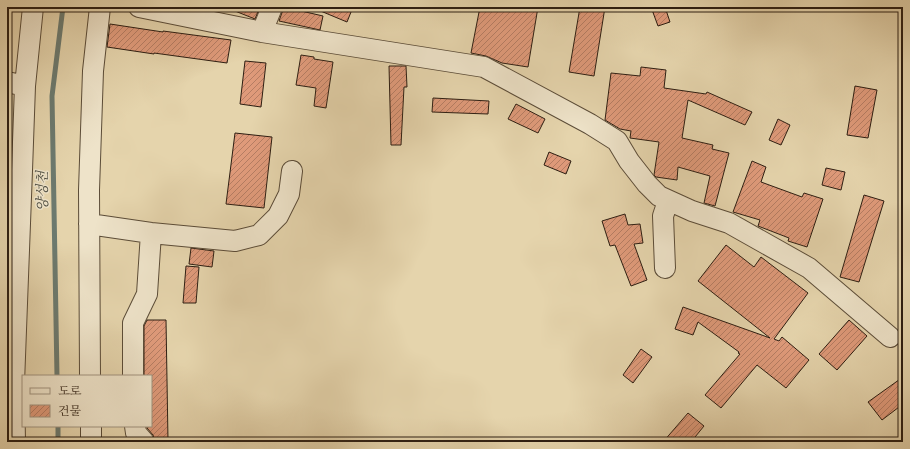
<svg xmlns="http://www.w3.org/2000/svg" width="910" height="449" viewBox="0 0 910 449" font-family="Cardo,'Noto Serif KR',serif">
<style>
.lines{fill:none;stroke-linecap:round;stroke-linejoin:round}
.stream{stroke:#6c7a6f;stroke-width:5}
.building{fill:url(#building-hatch);stroke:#2d1e12}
.minor-casing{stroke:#5b4c38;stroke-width:22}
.minor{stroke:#eee3c9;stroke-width:20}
.labels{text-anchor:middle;stroke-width:3;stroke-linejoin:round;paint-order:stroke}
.water-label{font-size:14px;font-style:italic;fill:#4c4c40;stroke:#eee3c9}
</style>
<defs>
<pattern id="building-hatch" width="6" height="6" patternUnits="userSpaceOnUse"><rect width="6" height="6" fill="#df9a7a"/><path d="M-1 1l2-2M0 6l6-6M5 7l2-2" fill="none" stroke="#b57d63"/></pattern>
</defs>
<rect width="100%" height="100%" fill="#e5d4ac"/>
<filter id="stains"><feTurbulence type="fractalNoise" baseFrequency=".005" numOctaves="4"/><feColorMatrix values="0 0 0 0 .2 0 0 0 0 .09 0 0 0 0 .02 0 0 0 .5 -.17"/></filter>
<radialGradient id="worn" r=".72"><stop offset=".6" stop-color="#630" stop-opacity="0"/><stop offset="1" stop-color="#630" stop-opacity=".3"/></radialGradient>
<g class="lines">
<!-- stream -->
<path class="stream" d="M 57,376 L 52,96 L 63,7
M 58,426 L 58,442"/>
</g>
<!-- building -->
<path class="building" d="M 225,7 L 260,7 L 255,19 Z
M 284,7 L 323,16 L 320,30 L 279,21 Z
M 311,7 L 353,7 L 347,22 Z
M 480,7 L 538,7 L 528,67 L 502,63 L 486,56 L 471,53 Z
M 580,7 L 605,7 L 594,76 L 569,72 Z
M 651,7 L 665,7 L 670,22 L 658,26 Z
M 110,24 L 163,32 L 163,31 L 231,40 L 227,63 L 154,53 L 154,54 L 107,47 Z
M 301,55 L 314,57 L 314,59 L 333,62 L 326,108 L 314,106 L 316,88 L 296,85 Z
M 245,61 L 266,63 L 261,107 L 240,104 Z
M 389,66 L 406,66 L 407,87 L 404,87 L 401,145 L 391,145 Z
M 641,67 L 666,70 L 664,88 L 706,94 L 707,92 L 752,112 L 745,125 L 688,100 L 682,138 L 713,145 L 712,149 L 729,153 L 715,206 L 704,203 L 710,176 L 678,167 L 677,180 L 656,177 L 654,175 L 659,142 L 630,138 L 631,131 L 620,129 L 605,120 L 611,73 L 640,76 Z
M 855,86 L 877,90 L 868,138 L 847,135 Z
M 433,98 L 489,101 L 488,114 L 432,112 Z
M 516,104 L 545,119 L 538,133 L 508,119 Z
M 778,119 L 790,125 L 781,145 L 769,140 Z
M 235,133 L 272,137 L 264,208 L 226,204 Z
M 549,152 L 571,161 L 566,174 L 544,165 Z
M 752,161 L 766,167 L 761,182 L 802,197 L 804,193 L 823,199 L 807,247 L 788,241 L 789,238 L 758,226 L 760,220 L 733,212 Z
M 826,168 L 845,172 L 841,190 L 822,185 Z
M 864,195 L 884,201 L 859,282 L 840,277 Z
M 625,214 L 628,225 L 640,224 L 643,243 L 634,244 L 647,280 L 631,286 L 615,245 L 610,246 L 602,221 Z
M 726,245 L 754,267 L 761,257 L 808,293 L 774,339 L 779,341 L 782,337 L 809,360 L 786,388 L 757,365 L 721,408 L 705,395 L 740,354 L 738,353 L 739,352 L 698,322 L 693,335 L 675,329 L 683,307 L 770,338 L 698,281 Z
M 191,248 L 214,251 L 212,267 L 189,264 Z
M 186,266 L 199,267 L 196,303 L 183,303 Z
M 147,320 L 166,320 L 168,441 L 155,442 L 153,435 L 147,428 L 147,426 L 151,426 L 151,376 L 144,376 L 144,326 Z
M 849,320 L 867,336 L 837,370 L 819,354 Z
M 641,349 L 652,357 L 633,383 L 623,375 Z
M 903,377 L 903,404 L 882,420 L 868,402 Z
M 688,413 L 704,426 L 691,442 L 663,442 Z"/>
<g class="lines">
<!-- minor casing -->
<g class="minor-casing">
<path id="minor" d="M 139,7 L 262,32 L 484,67 L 590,124 L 617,141 L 629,161 L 647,184 L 659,196 L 692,211 L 729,223 L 809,268 L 890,337
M 262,32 L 272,7
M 7,82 L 25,86
M 89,224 L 151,233 L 235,241 L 259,235 L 278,216 L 289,194 L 292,171
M 665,268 L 663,216 L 668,201
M 90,376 L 89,190 L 93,71 L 100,7
M 133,376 L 133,323 L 147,294 L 151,233
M 91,426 L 91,442
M 135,426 L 136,433 L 144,442
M 15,442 L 14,383 L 22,170 L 25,86 L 33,7"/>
</g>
<!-- minor -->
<use href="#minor" class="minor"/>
</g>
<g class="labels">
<!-- water labels -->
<g class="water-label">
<text transform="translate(42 191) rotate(-91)" y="5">양성천</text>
</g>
</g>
<!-- margin -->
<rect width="910" height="449" fill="none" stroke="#e5d4ac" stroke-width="24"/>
<rect x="8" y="8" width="894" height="433" fill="none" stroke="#2d1e12" stroke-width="2"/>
<rect x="12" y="12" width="886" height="425" fill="none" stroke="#2d1e12"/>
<!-- legend -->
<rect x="22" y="375" width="130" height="52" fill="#eee3c9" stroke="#a19480"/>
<rect x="30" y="388" width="20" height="6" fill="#eee3c9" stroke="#a19480"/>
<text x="58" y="395" font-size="12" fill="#2d1e12">도로</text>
<rect x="30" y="405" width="20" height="12" fill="url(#building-hatch)" stroke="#a19480"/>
<text x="58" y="415" font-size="12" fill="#2d1e12">건물</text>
<rect width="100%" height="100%" filter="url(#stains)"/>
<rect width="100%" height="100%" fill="url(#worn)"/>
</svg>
